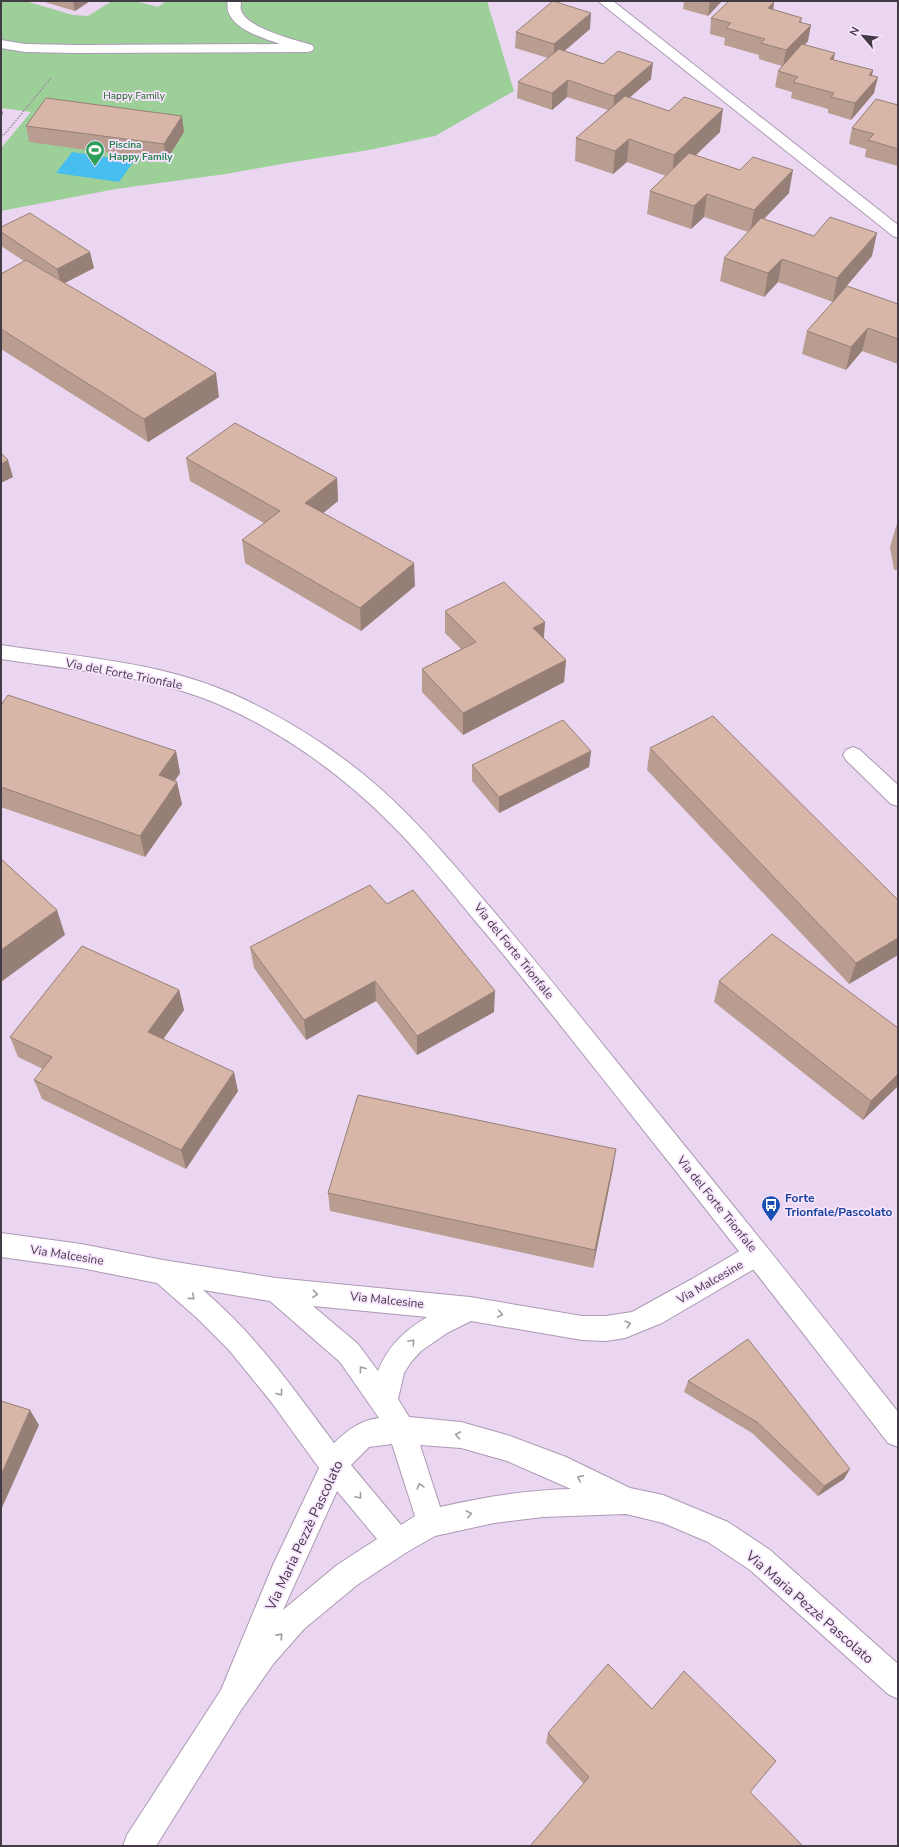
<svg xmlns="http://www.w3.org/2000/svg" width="899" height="1847" viewBox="0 0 899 1847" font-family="'Nunito Sans',sans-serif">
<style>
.green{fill:#9dd099}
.water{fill:#47bdf0}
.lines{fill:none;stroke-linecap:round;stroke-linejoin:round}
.lane-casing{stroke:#ac99b3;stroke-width:2}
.street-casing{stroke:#ac99b3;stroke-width:2}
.secondary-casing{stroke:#ac99b3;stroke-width:2}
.path{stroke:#9b8ca0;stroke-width:1.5;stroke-dasharray:1.5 1.5;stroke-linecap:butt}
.lane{fill:#fff;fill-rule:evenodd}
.street{fill:#fff;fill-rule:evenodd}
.secondary{fill:#fff;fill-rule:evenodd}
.wall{fill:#b99d90}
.shaded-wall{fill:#967f76}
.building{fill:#d7b6a8;stroke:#967f76}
.oneway{stroke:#a09ca2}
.labels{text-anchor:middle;stroke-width:3.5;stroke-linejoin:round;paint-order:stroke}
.far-park-label{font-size:10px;fill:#19611a;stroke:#f8e4ff}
.far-leisure-label{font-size:10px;font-weight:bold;fill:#27864d;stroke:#f8e4ff;text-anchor:start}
.street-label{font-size:12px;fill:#423a44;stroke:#f8e4ff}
.transit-label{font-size:12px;font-weight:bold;fill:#164399;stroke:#f8e4ff;text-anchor:start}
.near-street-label{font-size:14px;fill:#423a44;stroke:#f8e4ff}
</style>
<rect width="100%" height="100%" fill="#ebd6f2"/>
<!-- green -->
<path class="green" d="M 1,1 L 25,1 L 73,15 L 88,16 L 112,1 L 135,1 L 158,7 L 166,1 L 487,1 L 514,91 L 435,136 L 369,150 L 287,163 L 226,174 L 116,189 L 1,211 L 1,148 L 31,112 L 1,108 Z"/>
<!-- water -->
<path class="water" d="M 72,152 L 134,161 L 119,182 L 56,173 Z"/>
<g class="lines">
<!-- lane casing -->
<g class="lane-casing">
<path id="lane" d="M 598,1 L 613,1 L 898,225 L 898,238 L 893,236 Z"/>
</g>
<!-- street casing -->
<g class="street-casing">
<path id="street" d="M 227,1 L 241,1 C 241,4 240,8 241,10 C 246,28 295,40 312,45 L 314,48 L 312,51 L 307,52 L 76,53 L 25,52 L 1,48 L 1,40 L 25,44 L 76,45 L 280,44 C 263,38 234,30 228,11 C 227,8 228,4 227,1 Z
M 853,747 L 860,750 L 898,785 L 898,806 L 891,804 L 846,760 L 843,755 L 846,750 Z
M 1,1233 L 81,1244 L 163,1260 L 276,1278 L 470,1297 L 582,1316 L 606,1316 L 632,1312 L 692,1279 L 748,1246 L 757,1242 L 766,1246 L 770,1254 L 766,1262 L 662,1323 L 625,1338 L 606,1341 L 582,1340 L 471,1321 L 447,1333 L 421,1351 L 411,1362 L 404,1373 L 398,1399 L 409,1417 L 461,1422 L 507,1435 L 566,1457 L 630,1488 L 663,1495 L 728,1522 L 770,1550 L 898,1664 L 898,1699 L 888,1694 L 750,1570 L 708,1542 L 663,1523 L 626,1514 L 543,1517 L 494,1523 L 435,1536 L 407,1552 L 357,1585 L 304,1629 L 274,1663 L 241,1710 L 156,1846 L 123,1846 L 127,1835 L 221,1690 L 273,1565 L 319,1468 L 272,1403 L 229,1350 L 197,1318 L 157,1283 L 81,1268 L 1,1257 ZM 203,1290 L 270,1301 L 340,1362 L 379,1418 C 360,1420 347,1431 334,1443 C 294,1389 255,1334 203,1290 ZM 313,1306 L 427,1317 C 404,1331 388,1346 378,1371 L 358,1344 ZM 392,1444 L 415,1516 L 401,1525 L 351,1465 L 369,1447 ZM 420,1445 L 461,1448 L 507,1461 L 571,1489 C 526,1490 484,1497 440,1507 ZM 337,1491 L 377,1539 L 337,1565 L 283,1610 Z"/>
</g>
<!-- secondary casing -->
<g class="secondary-casing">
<path id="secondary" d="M 1,645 C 79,657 162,662 235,695 C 297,723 358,764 406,813 C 434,841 459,871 484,900 C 531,955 576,1011 621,1067 C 714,1182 807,1296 898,1412 L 898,1447 L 888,1443 C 796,1323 701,1203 607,1084 C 562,1027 518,971 471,916 C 445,884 419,852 390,823 C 341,774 281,731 218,704 C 150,675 73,670 1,659 Z"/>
</g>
<!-- path -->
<path class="path" d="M 1,135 L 4,135 L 51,78"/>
<!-- lane -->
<use href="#lane" class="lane"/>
<!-- street -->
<use href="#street" class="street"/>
<!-- secondary -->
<use href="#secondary" class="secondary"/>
</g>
<!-- wall -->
<path class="wall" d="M 41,1 L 90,1 L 75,11 Z
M 680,1 L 722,1 L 708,16 L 683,9 L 684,2 Z
M 774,2 L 773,10 L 802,18 L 801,22 L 808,41 L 805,45 L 834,60 L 873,70 L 872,75 L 874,93 L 851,120 L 828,113 L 828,109 L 791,98 L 792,92 L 775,87 L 778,71 L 782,66 L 759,59 L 759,55 L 724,45 L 725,38 L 710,34 L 711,18 Z
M 590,29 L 564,51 L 651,79 L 629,98 L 720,132 L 695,155 L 789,193 L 764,219 L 872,256 L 833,302 L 778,282 L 764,297 L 720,281 L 724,258 L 748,232 L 704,217 L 691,229 L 647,214 L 650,191 L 666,176 L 627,162 L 613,174 L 575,161 L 576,138 L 608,110 L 567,97 L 552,110 L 517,98 L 518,82 L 548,58 L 515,48 L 516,32 Z
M 898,105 L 898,166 L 865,157 L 866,149 L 849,144 L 852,128 Z
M 26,126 L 184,132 L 166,161 L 29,142 Z
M 1,227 L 94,268 L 64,283 L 219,397 L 148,442 L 1,349 L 1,274 L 24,261 L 1,246 Z
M 898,304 L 898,364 L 862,351 L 846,370 L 802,354 L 807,331 Z
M 186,458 L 337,478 L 338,501 L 323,513 L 415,586 L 361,631 L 245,563 L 242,540 L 264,523 L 190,481 Z
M 898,520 L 898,570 L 894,570 L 890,547 Z
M 445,611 L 545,622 L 544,638 L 566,660 L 564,682 L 463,735 L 422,692 L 422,669 L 461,649 L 445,633 Z
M 1,705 L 176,751 L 180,773 L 175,781 L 182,804 L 145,857 L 1,807 Z
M 650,748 L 898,900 L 898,955 L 849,984 L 647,770 Z
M 591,751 L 589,767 L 499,813 L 472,781 L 472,765 Z
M 387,904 L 494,1012 L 417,1055 L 376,1001 L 306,1040 L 254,968 L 250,947 Z
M 719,981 L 898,1086 L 863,1120 L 714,1002 Z
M 179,990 L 184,1010 L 163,1039 L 238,1091 L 186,1169 L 42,1099 L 34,1080 L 43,1069 L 18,1057 L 10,1037 Z
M 613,1168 L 593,1268 L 330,1211 L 328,1193 Z
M 748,1339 L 844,1479 L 818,1496 L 752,1433 L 684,1392 L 688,1381 Z
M 652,1709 L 750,1792 L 583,1783 L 546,1743 L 548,1733 Z"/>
<!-- shaded-wall -->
<path class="shaded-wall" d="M 73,1 L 90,1 L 75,11 Z
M 710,1 L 722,1 L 708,16 Z
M 774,2 L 772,18 L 768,8 Z
M 591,13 L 590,29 L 554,60 L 554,44 Z
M 811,25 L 808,41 L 783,66 L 786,50 Z
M 835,53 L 832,69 L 830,59 Z
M 653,63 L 651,79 L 613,112 L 614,96 Z
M 873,70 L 870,86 L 878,77 L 874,93 L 851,120 L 855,103 L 869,75 Z
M 568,80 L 567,97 L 552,110 L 552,93 Z
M 1,106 L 3,114 L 1,116 Z
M 723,109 L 720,132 L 672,178 L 674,155 Z
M 182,116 L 184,132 L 166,161 L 164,144 Z
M 629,139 L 627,162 L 613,174 L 615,151 Z
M 793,170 L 789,193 L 750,233 L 754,210 Z
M 707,194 L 704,217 L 691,229 L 694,206 Z
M 877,233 L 872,256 L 833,302 L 837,278 Z
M 90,252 L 94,268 L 61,285 L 57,269 Z
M 782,259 L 778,282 L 764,297 L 768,273 Z
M 868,328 L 862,351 L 846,370 L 851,347 Z
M 216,373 L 219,397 L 148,442 L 144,419 Z
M 8,460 L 13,477 L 1,483 L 1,464 Z
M 337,478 L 338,501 L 307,526 L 305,503 Z
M 414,563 L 415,586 L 361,631 L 360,608 Z
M 545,622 L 543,644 L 533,628 Z
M 566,660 L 564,682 L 463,735 L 463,713 Z
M 176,751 L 180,773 L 163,797 L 159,775 Z
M 591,751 L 589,767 L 499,813 L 499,797 Z
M 177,782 L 182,804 L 145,857 L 140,836 Z
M 57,910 L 65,935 L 1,982 L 1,950 Z
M 898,938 L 898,955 L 849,984 L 856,963 Z
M 375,981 L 376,1001 L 306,1040 L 304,1020 Z
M 179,990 L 184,1010 L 154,1052 L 148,1032 Z
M 495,991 L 494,1012 L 417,1055 L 417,1036 Z
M 234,1072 L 238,1091 L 186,1169 L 181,1150 Z
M 898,1074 L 898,1086 L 863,1120 L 871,1101 Z
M 616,1149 L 613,1168 L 593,1268 L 595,1250 Z
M 30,1410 L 39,1425 L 1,1510 L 1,1475 Z
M 850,1469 L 844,1479 L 818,1496 L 824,1486 Z"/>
<!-- building -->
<path class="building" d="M 553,1 L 591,13 L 554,44 L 516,32 Z
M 729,1 L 770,1 L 774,2 L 768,8 L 802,18 L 799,22 L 811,25 L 786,50 L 761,43 L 765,39 L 726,28 L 731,23 L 711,18 Z
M 802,44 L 835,53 L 830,59 L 873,70 L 869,75 L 878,77 L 855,103 L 831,97 L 834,93 L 793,82 L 798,77 L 778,71 Z
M 559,49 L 603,64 L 618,51 L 653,63 L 614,96 L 568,80 L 552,93 L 518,82 Z
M 625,96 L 669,111 L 684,97 L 723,109 L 674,155 L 629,139 L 615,151 L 576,138 Z
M 46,98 L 182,116 L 164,144 L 26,126 Z
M 876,99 L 898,105 L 898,149 L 868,140 L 874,134 L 852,128 Z
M 689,153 L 740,170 L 753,157 L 793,170 L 754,210 L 707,194 L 694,206 L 650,191 Z
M 30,213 L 90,252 L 57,269 L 1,232 L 1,227 Z
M 830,217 L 877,233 L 837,278 L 782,259 L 768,273 L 724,258 L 761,218 L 814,236 Z
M 26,260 L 216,373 L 144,419 L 1,329 L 1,274 Z
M 847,286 L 898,304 L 898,339 L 868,328 L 851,347 L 807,331 Z
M 235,423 L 337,478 L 305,503 L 414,563 L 360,608 L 242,540 L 280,511 L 186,458 Z
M 1,453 L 8,460 L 1,464 Z
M 504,582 L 545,622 L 533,628 L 566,660 L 463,713 L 422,669 L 476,642 L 445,611 Z
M 8,695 L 176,751 L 159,775 L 177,782 L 140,836 L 1,787 L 1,705 Z
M 713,716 L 898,900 L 898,938 L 856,963 L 650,748 Z
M 563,720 L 591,751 L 499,797 L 472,765 Z
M 1,859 L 57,910 L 1,950 Z
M 370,885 L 387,904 L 413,890 L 495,991 L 417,1036 L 375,981 L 304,1020 L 250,947 Z
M 772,934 L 898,1028 L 898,1074 L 871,1101 L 719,981 Z
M 82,946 L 179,990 L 148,1032 L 234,1072 L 181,1150 L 34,1080 L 52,1057 L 10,1037 Z
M 358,1095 L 616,1149 L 595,1250 L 328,1193 Z
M 748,1339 L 850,1469 L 824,1486 L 757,1422 L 688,1381 Z
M 1,1401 L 30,1410 L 1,1475 Z
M 608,1664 L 652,1709 L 684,1671 L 776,1761 L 750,1792 L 803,1846 L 530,1846 L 589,1777 L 548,1733 Z"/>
<!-- one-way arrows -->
<defs><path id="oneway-chevron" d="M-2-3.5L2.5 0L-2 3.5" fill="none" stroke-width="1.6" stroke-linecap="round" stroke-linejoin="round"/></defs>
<g class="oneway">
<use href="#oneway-chevron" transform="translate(315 1294) rotate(5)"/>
<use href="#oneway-chevron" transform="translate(192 1297) rotate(40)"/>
<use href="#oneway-chevron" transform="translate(500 1314) rotate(10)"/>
<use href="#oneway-chevron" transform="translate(628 1324) rotate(-16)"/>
<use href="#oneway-chevron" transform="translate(412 1342) rotate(-47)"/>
<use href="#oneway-chevron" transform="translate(362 1369) rotate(-127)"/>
<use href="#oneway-chevron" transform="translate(280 1393) rotate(52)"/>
<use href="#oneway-chevron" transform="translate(458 1435) rotate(-170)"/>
<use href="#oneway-chevron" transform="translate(580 1478) rotate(-154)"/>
<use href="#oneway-chevron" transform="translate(420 1486) rotate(-106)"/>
<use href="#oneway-chevron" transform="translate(359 1496) rotate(50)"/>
<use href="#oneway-chevron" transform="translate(469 1514) rotate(-11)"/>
<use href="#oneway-chevron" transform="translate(280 1636) rotate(-48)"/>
</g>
<!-- icons -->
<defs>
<g id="stadium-pin" transform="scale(1)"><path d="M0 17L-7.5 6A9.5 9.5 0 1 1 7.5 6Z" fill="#2e9e5b" stroke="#f8e4ff"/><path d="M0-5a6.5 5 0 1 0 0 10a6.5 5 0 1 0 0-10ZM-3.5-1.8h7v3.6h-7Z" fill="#fff"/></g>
<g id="bus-pin" transform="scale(1)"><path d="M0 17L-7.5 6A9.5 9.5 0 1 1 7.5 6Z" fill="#1a4fb4" stroke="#f8e4ff"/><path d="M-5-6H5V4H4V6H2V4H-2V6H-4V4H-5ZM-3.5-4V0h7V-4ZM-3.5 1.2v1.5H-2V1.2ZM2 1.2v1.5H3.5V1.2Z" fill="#fff"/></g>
</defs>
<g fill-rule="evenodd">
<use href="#stadium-pin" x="95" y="150"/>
<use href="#bus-pin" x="771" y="1205"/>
</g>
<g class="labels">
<!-- far-park labels -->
<g class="far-park-label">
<text x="134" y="99">Happy Family</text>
</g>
<!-- far-leisure labels -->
<g class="far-leisure-label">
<text x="109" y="148">Piscina<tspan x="109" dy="12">Happy Family</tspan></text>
</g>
<!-- street labels -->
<g class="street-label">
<text transform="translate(124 674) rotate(11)" y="4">Via del Forte Trionfale</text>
<text transform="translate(514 951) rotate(51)" y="4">Via del Forte Trionfale</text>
<text transform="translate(717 1204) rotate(51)" y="4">Via del Forte Trionfale</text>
<text transform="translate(67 1255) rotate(9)" y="4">Via Malcesine</text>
<text transform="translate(710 1282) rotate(-30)" y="4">Via Malcesine</text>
<text transform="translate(387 1300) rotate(6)" y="4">Via Malcesine</text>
</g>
<!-- transit labels -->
<g class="transit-label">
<text x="785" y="1202">Forte<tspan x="785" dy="14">Trionfale/Pascolato</tspan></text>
</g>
<!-- near-street labels -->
<g class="near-street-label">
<text transform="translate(304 1535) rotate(-65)" y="5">Via Maria Pezzè Pascolato</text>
<text transform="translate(810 1607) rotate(41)" y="5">Via Maria Pezzè Pascolato</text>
</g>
</g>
<!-- border -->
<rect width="899" height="1847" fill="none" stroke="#423a44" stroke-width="4"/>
<!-- north arrow -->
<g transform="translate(863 36) rotate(298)" stroke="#f8e4ff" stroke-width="3" paint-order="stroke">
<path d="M0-3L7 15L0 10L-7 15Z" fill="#423a44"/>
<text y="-6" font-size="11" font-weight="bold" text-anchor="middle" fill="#423a44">N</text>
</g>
</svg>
